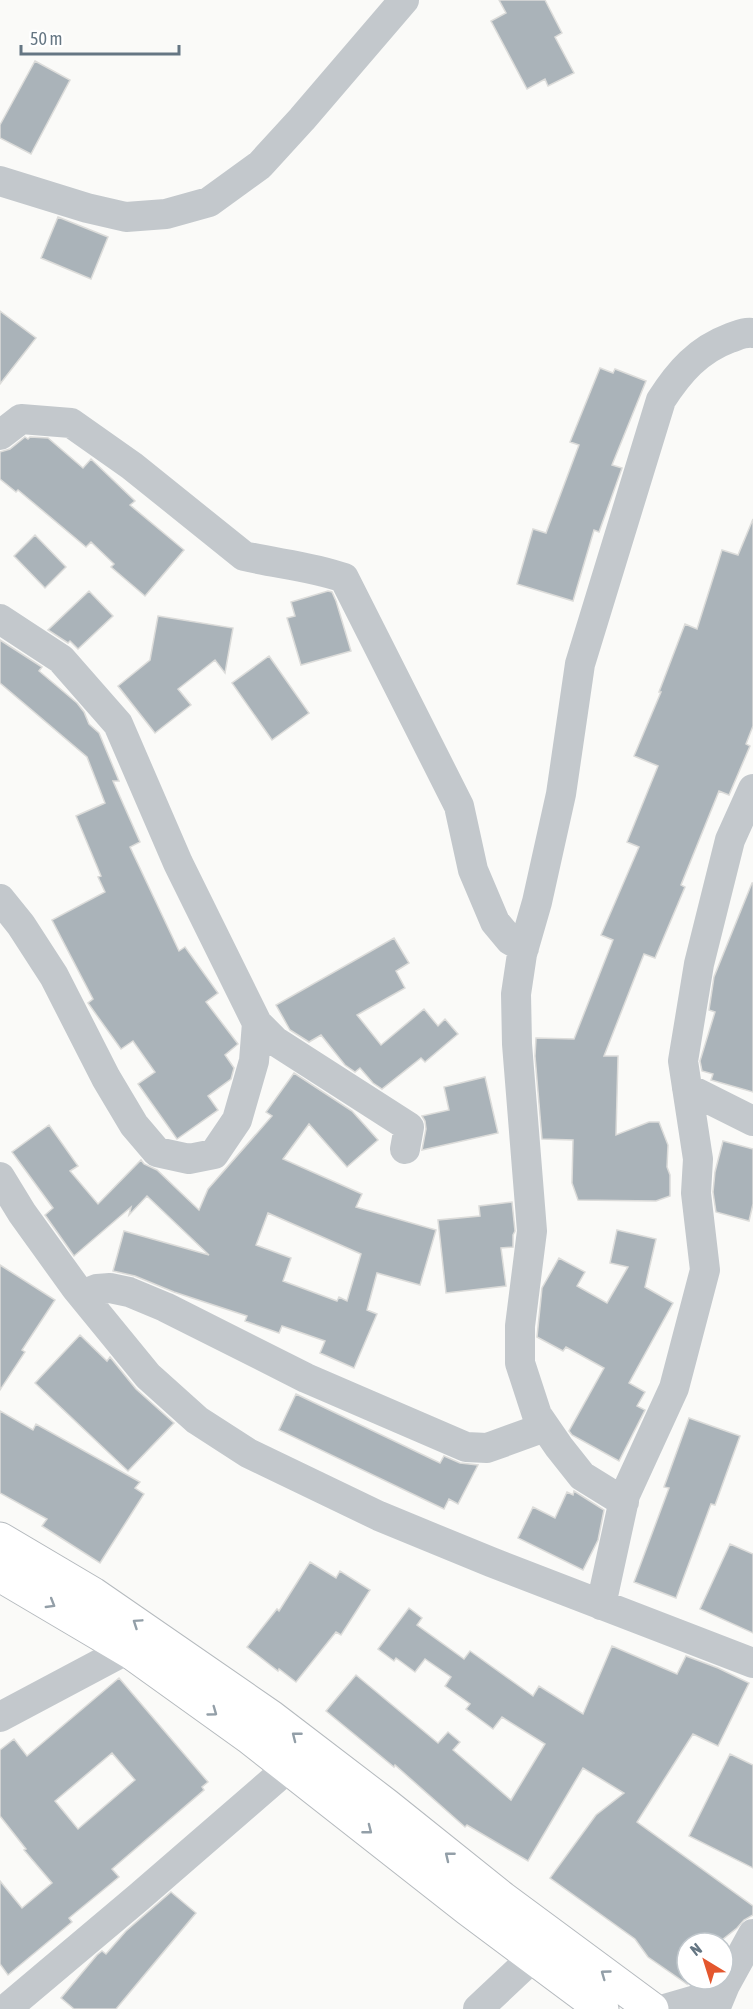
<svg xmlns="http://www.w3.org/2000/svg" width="753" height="2009" viewBox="0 0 753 2009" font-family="'Asap Condensed',sans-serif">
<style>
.building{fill:#aab3b9;stroke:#dcdcda;stroke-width:1.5;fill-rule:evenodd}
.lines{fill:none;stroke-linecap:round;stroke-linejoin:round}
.major-casing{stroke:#b5babe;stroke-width:35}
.minor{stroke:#c3c8cc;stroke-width:30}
.major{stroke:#fff;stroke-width:33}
.oneway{stroke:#939fa8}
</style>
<rect width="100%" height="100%" fill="#fafaf8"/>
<!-- building -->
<path class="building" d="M 499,0 L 545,0 L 562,33 L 555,37 L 574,73 L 548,86 L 545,79 L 527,89 L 491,21 L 506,13 Z
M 35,61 L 70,80 L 31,154 L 0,138 L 0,125 Z
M 58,217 L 108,237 L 91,279 L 41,258 Z
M 0,311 L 36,338 L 0,384 Z
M 600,368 L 613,373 L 615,369 L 646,381 L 612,465 L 622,468 L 599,532 L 594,530 L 573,601 L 517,584 L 533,529 L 546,533 L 579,445 L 570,442 Z
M 25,437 L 28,439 L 30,437 L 48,438 L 83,468 L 91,459 L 135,501 L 130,505 L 184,550 L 145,596 L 111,567 L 114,564 L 91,542 L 86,547 L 18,490 L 16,492 L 0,479 L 0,452 L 10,449 Z
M 753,519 L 753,726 L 746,744 L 750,746 L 729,795 L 719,791 L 681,885 L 685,887 L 655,958 L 644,954 L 604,1056 L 618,1056 L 616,1135 L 649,1122 L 659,1122 L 668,1145 L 667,1167 L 670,1175 L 670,1196 L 656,1201 L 578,1200 L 572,1183 L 573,1140 L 542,1139 L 535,1056 L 536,1038 L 574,1039 L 613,940 L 601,935 L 639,847 L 627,842 L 658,766 L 634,756 L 661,692 L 659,692 L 685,624 L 697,629 L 722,550 L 738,555 Z
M 35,535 L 66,567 L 45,588 L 14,556 Z
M 89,591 L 113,616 L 78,649 L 70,641 L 68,643 L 48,630 Z
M 328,591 L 332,592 L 336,601 L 351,651 L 301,665 L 287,618 L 295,616 L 291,602 Z
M 158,616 L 233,628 L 225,673 L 215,660 L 178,689 L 191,705 L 155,733 L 118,686 L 150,660 Z
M 0,640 L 42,667 L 39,671 L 77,703 L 84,712 L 89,724 L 99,733 L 119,781 L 113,781 L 140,842 L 130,847 L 179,951 L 185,947 L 218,993 L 206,1002 L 238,1044 L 225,1055 L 234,1068 L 231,1079 L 208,1096 L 218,1110 L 177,1139 L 138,1084 L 155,1072 L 133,1041 L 121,1049 L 88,1003 L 93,999 L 52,920 L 105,892 L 98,877 L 101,876 L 76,816 L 105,803 L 87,757 L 0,683 Z
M 269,656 L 309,713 L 272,740 L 232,683 Z
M 752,883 L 753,883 L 753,1092 L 711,1080 L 713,1074 L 702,1071 L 700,1061 L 715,1012 L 709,1010 L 714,977 Z
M 394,938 L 409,963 L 396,971 L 405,988 L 357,1015 L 381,1045 L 424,1009 L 438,1026 L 445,1019 L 458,1034 L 425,1062 L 421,1058 L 382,1089 L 373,1083 L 360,1068 L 355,1072 L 345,1065 L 321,1035 L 309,1042 L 290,1030 L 276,1005 Z
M 294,1073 L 352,1111 L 378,1140 L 347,1167 L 309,1124 L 283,1159 L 362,1194 L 356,1207 L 436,1230 L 420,1285 L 377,1273 L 367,1310 L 377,1314 L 354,1368 L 320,1353 L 325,1341 L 282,1326 L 279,1333 L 245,1321 L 247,1316 L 174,1292 L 135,1276 L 113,1271 L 124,1231 L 209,1255 L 147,1196 L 129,1215 L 131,1207 L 74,1256 L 45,1215 L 53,1208 L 12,1152 L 49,1125 L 78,1166 L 70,1171 L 98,1204 L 141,1160 L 144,1164 L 157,1170 L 199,1210 L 208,1189 L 272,1116 L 266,1112 ZM 268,1213 L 361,1254 L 347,1301 L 339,1297 L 337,1301 L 283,1281 L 291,1258 L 256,1245 Z
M 485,1077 L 498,1133 L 422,1150 L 426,1129 L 425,1121 L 422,1116 L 449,1110 L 444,1087 Z
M 723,1141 L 753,1149 L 753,1204 L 749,1221 L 716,1212 L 713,1192 L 715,1172 Z
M 512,1202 L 515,1231 L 513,1235 L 513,1247 L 501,1248 L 506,1286 L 446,1293 L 438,1220 L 480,1216 L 479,1206 Z
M 617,1230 L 656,1239 L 645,1287 L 673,1303 L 629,1383 L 645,1392 L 637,1406 L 645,1410 L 619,1461 L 572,1435 L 569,1431 L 604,1368 L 566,1347 L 563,1351 L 537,1337 L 542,1288 L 559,1258 L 585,1272 L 577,1286 L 607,1303 L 628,1267 L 610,1263 Z
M 0,1265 L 55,1300 L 22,1350 L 25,1352 L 0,1390 Z
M 80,1335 L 107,1361 L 110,1357 L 136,1389 L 174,1423 L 128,1471 L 35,1383 Z
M 296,1394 L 440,1463 L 444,1456 L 460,1463 L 478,1465 L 458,1504 L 449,1499 L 444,1509 L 279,1430 Z
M 0,1411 L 33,1430 L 36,1424 L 140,1482 L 135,1488 L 144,1494 L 100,1563 L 42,1526 L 47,1519 L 0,1493 Z
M 689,1418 L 740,1436 L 715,1505 L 711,1504 L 676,1598 L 634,1582 L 669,1488 L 664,1487 Z
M 574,1491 L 604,1510 L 598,1540 L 583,1570 L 518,1538 L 533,1507 L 555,1518 L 567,1492 L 573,1495 Z
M 730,1544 L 753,1554 L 753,1633 L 700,1609 Z
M 310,1562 L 336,1578 L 340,1571 L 370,1590 L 341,1635 L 336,1632 L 296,1682 L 279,1669 L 278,1671 L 247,1647 L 277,1609 L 279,1611 Z
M 409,1608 L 422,1618 L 417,1625 L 464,1659 L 470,1651 L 533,1696 L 539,1686 L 583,1714 L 612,1646 L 677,1674 L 686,1656 L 718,1668 L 749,1683 L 718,1746 L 693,1734 L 637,1822 L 753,1906 L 753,1915 L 744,1920 L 737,1928 L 718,1943 L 687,1943 L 687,1984 L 648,1957 L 635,1939 L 550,1878 L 596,1815 L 624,1793 L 583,1768 L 528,1861 L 467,1825 L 465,1827 L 395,1765 L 394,1767 L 326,1711 L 356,1675 L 438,1743 L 448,1732 L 460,1742 L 453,1750 L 511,1800 L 545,1744 L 502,1717 L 493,1729 L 466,1709 L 470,1704 L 445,1686 L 451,1677 L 425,1659 L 415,1672 L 396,1658 L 394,1661 L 378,1649 Z
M 119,1678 L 208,1782 L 202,1787 L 204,1790 L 112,1869 L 119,1877 L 69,1918 L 72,1922 L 8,1975 L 0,1964 L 0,1881 L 22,1908 L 52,1883 L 24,1850 L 26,1849 L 0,1816 L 0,1750 L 14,1739 L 27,1756 ZM 112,1753 L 135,1780 L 78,1829 L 55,1801 Z
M 730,1754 L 753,1765 L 753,1868 L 689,1836 Z
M 171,1892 L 196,1913 L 116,2009 L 74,2009 L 61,1998 L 97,1955 L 102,1951 L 106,1954 L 126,1931 Z"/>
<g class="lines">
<!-- major casing -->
<g class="major-casing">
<path id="major" d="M 0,1539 L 93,1594 L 271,1717 L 386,1805 L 502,1898 L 652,2009
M 0,1575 L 132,1653 L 249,1737 L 468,1909 L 602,2009"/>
</g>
<!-- minor -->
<path class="minor" d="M 0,181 L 87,208 L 126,217 L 166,214 L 209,202 L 260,165 L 302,119 L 404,0
M 0,435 L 21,419 L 71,423 L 132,466 L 244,556 C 278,564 310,566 344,578 L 459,806 L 473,870 L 495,922 L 510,940 L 524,948
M 0,619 L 61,659 L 118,724 L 178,863 L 257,1023 L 254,1061 L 237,1120 L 214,1154 L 189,1159 L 157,1152 L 134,1125 L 106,1078 L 54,976 L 21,925 L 0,899
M 257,1023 L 275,1041 L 409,1127 L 405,1149
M 687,1088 L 753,1121
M 0,1177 L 22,1213 L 76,1288 L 148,1376 L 197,1420 L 248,1453 L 379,1516 L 491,1562 L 753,1663
M 82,1295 L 97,1289 L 110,1288 L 129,1292 L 165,1307 L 306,1378 L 466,1447 L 487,1448 L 545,1427
M 624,1502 L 582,1476 L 559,1447 L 537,1415 L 520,1363 L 520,1326 L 532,1231 L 517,1044 L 516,994 L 522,954 L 537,902 L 561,794 L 580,664 L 661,400 C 679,372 698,350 730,338 C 739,335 744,332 753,333
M 601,1605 L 625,1495 L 674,1388 L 705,1270 L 696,1193 L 698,1159 L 683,1061 L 699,964 L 730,840 L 753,789
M 0,1717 L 126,1650
M 6,2009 L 139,1897 L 288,1768
M 478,2009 L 550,1941
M 665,2009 L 696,2000 L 725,1985
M 715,2009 L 725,1985 L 753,1934"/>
<!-- major -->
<use href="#major" class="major"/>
</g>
<!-- one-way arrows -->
<defs><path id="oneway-chevron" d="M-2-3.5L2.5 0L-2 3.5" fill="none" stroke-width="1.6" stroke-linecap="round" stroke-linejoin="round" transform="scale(1.5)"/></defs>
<g class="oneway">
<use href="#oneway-chevron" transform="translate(51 1604) rotate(31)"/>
<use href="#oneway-chevron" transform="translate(137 1623) rotate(-146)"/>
<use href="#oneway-chevron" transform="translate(213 1712) rotate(36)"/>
<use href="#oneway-chevron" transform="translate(296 1736) rotate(-142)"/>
<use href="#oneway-chevron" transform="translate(368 1830) rotate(38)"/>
<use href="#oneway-chevron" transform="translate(449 1856) rotate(-141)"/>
<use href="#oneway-chevron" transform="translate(605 1974) rotate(-144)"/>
</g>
<!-- north arrow -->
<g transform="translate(705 1961) rotate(322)"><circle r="28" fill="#ffffff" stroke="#c1c8cd" stroke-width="1.5"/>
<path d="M0-4.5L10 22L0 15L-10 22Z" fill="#e4572e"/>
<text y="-9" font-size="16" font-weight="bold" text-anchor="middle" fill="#657683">N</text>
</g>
<!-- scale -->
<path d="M21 45v9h158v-9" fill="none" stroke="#657683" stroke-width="3"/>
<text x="30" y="45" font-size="18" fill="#657683" stroke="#ffffff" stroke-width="4.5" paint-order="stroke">50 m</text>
</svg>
